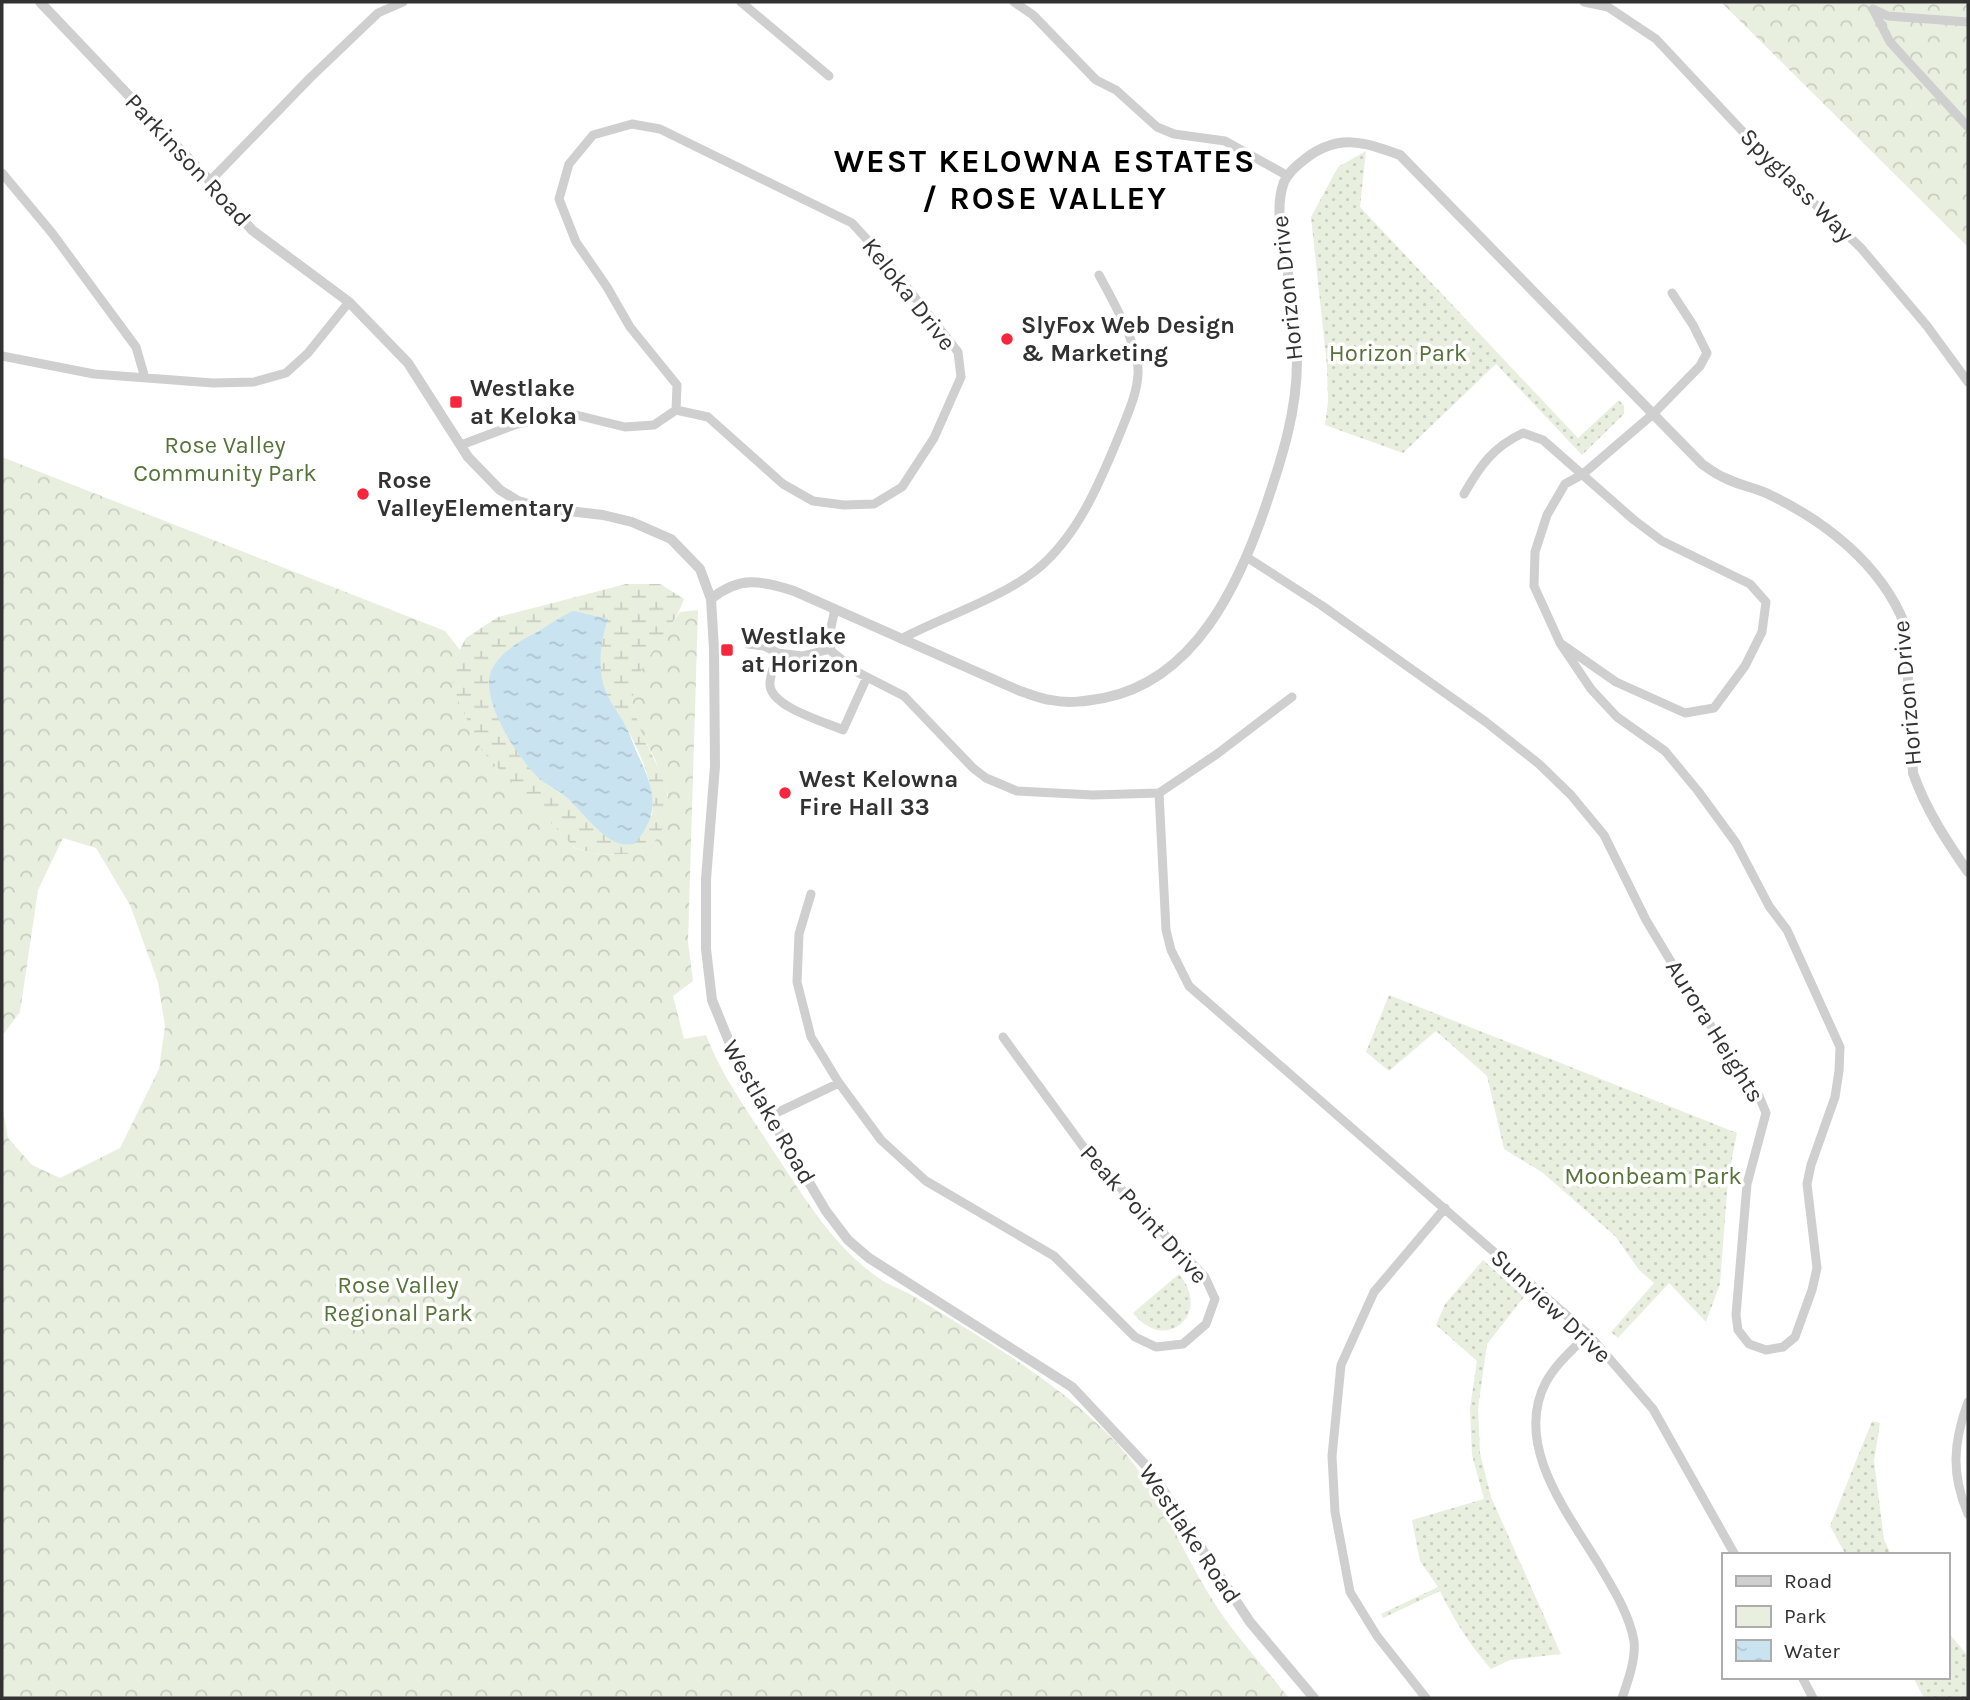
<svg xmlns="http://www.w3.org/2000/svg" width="1970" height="1700" viewBox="0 0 1970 1700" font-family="Karla,sans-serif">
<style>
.green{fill:url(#green-dots)}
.forest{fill:url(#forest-crowns)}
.wetland{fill:url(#wetland-marsh);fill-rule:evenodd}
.water{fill:url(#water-ripples)}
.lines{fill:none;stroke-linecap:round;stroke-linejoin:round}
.minor{stroke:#cfcfcf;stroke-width:9}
.tertiary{stroke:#cfcfcf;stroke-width:10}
.poi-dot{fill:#f6273c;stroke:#fff;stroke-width:2.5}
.labels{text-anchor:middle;stroke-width:7;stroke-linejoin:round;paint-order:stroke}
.street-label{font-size:24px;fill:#323232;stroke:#fff}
.poi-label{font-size:24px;font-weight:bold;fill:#323232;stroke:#fff;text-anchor:start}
.park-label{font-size:24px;fill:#56733a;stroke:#fff}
.district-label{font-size:32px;font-weight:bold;letter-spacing:2px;fill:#000;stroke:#fff}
</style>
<defs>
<pattern id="green-dots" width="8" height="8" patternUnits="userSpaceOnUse" patternTransform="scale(1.75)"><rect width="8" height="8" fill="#e8efdf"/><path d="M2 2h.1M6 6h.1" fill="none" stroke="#c7cdc0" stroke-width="1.8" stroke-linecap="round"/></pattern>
<pattern id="forest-crowns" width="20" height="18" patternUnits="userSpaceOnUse" patternTransform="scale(1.75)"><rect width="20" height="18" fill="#e8efdf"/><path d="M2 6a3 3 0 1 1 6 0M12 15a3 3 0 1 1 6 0" fill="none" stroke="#c7cdc0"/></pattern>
<pattern id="wetland-marsh" width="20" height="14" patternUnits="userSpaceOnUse" patternTransform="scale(1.75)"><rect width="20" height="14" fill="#e8efdf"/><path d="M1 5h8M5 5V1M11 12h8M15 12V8" fill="none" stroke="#c7cdc0"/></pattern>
<pattern id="water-ripples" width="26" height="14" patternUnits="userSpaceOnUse" patternTransform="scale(1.75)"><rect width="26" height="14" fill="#cae3f0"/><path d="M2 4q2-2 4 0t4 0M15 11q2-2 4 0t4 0" fill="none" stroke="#aec3ce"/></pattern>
</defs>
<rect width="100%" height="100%" fill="#fff"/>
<!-- green -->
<path class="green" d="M 1366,151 L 1360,207 L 1578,438 L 1619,400 L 1624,406 L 1624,414 L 1582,455 L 1496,364 L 1403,453 L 1325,425 L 1328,402 L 1327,366 L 1311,217 L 1338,167 Z
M 1389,995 L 1737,1133 L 1728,1179 L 1720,1284 L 1706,1322 L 1669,1283 L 1618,1338 L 1611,1332 L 1654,1283 L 1639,1270 L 1615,1236 L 1543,1173 L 1504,1149 L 1487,1076 L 1436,1031 L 1389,1071 L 1366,1052 Z
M 1483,1260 L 1524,1297 L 1487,1344 L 1478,1408 L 1480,1453 L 1491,1497 L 1561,1654 L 1510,1660 L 1491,1669 C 1469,1643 1455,1622 1440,1591 L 1383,1618 L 1381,1614 L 1438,1587 L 1420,1561 L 1412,1520 L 1484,1499 L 1472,1455 L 1470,1408 L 1477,1361 L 1436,1325 L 1445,1304 Z
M 1179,1274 C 1213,1315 1165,1354 1133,1313 Z
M 1872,1421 L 1880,1423 L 1874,1461 L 1884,1539 L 1891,1555 L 1846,1555 L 1830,1526 Z
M 1947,1631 L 1968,1656 L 1968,1698 L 1924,1698 L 1913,1677 L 1947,1677 Z"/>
<!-- forest -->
<path class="forest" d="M 1721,2 L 1968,2 L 1968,247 Z
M 2,457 L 445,631 L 460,650 L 456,657 L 574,848 L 600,855 L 629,854 L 668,796 L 655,759 L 639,729 L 632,701 L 638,672 L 680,612 L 698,610 L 688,942 L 693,981 L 673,996 L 684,1039 L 706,1035 C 721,1075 749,1113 772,1149 C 803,1195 833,1247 880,1279 C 890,1286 902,1289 913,1296 C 980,1337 1051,1377 1107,1433 C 1159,1484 1178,1548 1217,1607 C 1238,1639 1265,1668 1289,1698 L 2,1698 L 2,1105 L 8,1138 L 32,1165 L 60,1178 L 120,1148 L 159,1069 L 165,1026 L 158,982 L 130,905 L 96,848 L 63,838 L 38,890 L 20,1012 L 2,1036 Z"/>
<!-- wetland -->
<path class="wetland" d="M 626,584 L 660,584 L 684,599 C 672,635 638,658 633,698 C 632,705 635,712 637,719 C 646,753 679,788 664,825 C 661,833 655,841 650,848 L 629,854 L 600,855 L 575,848 L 482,751 L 452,688 L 456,657 L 466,638 L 498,617 ZM 592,616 L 607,620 C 601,640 597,663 603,684 C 607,698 617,710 624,723 C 639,750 655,784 652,815 L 606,835 L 565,796 L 542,781 L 522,759 L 493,705 L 531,635 L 562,619 Z"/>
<!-- water -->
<path class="water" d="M 574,611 L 608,619 C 601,640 598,661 603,683 C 606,696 616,709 623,721 C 629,731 633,744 638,755 C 654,789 662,813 634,844 C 630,844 623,845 618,843 C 599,836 581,810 566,797 C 559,791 551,787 543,782 C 521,764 477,698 492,669 C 501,652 521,640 537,632 C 546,627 568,612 574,611 Z"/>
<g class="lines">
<!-- minor -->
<path class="minor" d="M 741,2 L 829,76
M 1014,2 L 1033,15 L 1096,80 L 1116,90 L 1157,127 L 1174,134 L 1225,141 L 1288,176
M 1584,2 L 1608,7 L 1656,39 L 1775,166 L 1861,248 L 1927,326 L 1968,382
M 1968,22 L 1888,16 L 1873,9 L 1890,42 L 1968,127
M 632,124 L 660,129 L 852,223 L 883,257 L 958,352 L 961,377 L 934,438 L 902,487 L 874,504 L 844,505 L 813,501 L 783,484 L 708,417 L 676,410 L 677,385 L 630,327 L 607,287 L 576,242 L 559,199 L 569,164 L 593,135 Z
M 2,173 L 52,233 L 136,347 L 145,378
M 210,181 L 310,78 L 378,13 L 403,2
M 2,356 L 94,374 L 213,383 L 254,382 L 286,373 L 308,353 L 349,302
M 461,445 L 517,424 L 572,414 L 625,427 L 654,425 L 676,410
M 1464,494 C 1480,466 1493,447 1523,433 L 1543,440 L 1634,520 L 1662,541 L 1750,584 L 1766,602 L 1762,632 L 1745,666 L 1714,708 L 1685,713 L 1616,682 L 1560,643 L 1534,586 L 1535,552 L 1547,515 L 1565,484 L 1583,474 L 1653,414 L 1700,366 L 1707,353 L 1693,325 L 1672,293
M 1248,558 L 1321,605 L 1486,722 L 1539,764 L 1571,795 L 1604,835 L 1646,920 L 1700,1010 L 1759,1096 L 1766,1113 L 1747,1184 L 1736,1315 L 1738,1330 L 1749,1344 L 1766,1350 L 1783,1347 L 1795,1337 L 1812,1290 L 1817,1268 L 1807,1184 L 1811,1165 L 1835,1097 L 1839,1071 L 1840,1047 L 1787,930 L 1769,906 L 1736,843 L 1698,791 L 1665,751 L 1617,717 L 1591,689 L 1560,643
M 835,609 L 829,636 L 831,651 L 859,673 L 904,696 L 973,768 L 986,778 L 1017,791 L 1093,795 L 1159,793 L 1217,754 L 1292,697
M 901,639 C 943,617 999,599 1035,571 C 1078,537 1101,480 1121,431 C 1128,413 1137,394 1138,374 C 1140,348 1112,299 1099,275
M 748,644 L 764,646 L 778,653 C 776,662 769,676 770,685 C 771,707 825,722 843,730 L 867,677
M 778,653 L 802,656 L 831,649
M 1159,793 L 1166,930 L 1171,950 L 1189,986 L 1588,1334 L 1653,1409 L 1735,1555
M 811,894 L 799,934 L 797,982 L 811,1037 L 839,1083 L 881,1140 L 926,1181 L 1054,1256 L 1135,1337 L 1156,1347 L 1183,1344 L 1206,1324 L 1215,1299 L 1205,1277 L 1090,1156 L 1003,1037
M 770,1116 L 839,1083
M 1588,1334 C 1573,1349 1556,1364 1546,1382 C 1513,1444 1567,1512 1598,1563 C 1612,1587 1629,1613 1634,1641 C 1636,1659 1628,1681 1622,1698
M 1968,1402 C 1953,1443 1951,1474 1968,1514
M 1802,1677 L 1813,1698
M 1426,1698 L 1377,1636 L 1350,1592 L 1335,1512 L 1332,1456 L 1341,1365 L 1374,1292 L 1445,1208"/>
<!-- tertiary -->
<path class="tertiary" d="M 40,2 L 210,181 L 252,230 L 349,302 L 408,363 L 468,457 L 500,490 L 518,501 L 543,508 L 603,515 L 632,522 L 671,539 L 700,569 L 711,599 L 714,649 L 715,766 L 706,879 L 706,949 L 712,1000 L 737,1061 L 826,1211 L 848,1240 L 869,1258 L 1072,1387 L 1149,1469 L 1250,1622 L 1314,1698
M 711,599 C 740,575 761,581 794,591 L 1020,691 C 1030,694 1041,699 1051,700 C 1068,704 1087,701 1104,698 C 1195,680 1239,585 1266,505 C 1282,458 1297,411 1297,361 C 1296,329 1291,297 1287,266 C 1283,239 1274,209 1284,182 C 1288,173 1297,165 1305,159 C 1338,133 1364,142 1400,155 L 1702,464 C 1709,469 1717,475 1725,478 C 1738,485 1753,487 1766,493 C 1824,520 1881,564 1905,625 L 1913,773 C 1926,810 1946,840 1968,872"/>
</g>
<!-- markers -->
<g class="poi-dot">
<circle cx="1007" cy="339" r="7"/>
<rect x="449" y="395" width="14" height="14" rx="3.5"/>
<circle cx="363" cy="494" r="7"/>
<rect x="720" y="643" width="14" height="14" rx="3.5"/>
<circle cx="785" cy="793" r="7"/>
</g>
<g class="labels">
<!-- street labels -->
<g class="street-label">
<text transform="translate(188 160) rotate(47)" y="8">Parkinson Road</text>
<text transform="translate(1797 185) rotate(45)" y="8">Spyglass Way</text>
<text transform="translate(1287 288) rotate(-96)" y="8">Horizon Drive</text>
<text transform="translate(909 294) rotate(52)" y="8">Keloka Drive</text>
<text transform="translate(1907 693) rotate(-95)" y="8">Horizon Drive</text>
<text transform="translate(1715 1031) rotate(58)" y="8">Aurora Heights</text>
<text transform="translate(769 1112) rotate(60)" y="8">Westlake Road</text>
<text transform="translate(1144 1214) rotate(48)" y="8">Peak Point Drive</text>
<text transform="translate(1551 1306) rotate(43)" y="8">Sunview Drive</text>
<text transform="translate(1190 1534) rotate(56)" y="8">Westlake Road</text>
</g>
<!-- poi labels -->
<g class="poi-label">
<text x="1021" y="333">SlyFox Web Design<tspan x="1021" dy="28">&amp; Marketing</tspan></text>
<text x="470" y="396">Westlake<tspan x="470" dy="28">at Keloka</tspan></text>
<text x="377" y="488">Rose<tspan x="377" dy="28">ValleyElementary</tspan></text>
<text x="741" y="644">Westlake<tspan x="741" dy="28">at Horizon</tspan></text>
<text x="799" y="787">West Kelowna<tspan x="799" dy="28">Fire Hall 33</tspan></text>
</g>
<!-- park labels -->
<g class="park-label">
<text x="1398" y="361">Horizon Park</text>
<text x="225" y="453">Rose Valley<tspan x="225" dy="28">Community Park</tspan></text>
<text x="1653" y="1184">Moonbeam Park</text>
<text x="398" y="1293">Rose Valley<tspan x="398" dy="28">Regional Park</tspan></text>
</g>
<!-- district labels -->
<g class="district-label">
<text x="1045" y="172">WEST KELOWNA ESTATES<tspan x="1045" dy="37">/ ROSE VALLEY</tspan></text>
</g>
</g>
<!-- border -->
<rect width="1970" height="1700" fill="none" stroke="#323232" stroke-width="7"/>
<!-- legend -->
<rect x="1722" y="1553" width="228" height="126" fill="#ffffff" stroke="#adadad" stroke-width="2"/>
<rect x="1736" y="1576" width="35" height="10" fill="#cfcfcf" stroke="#adadad" stroke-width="2"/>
<text x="1784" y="1588" font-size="21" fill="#323232">Road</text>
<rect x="1736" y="1606" width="35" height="21" fill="#e8efdf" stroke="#adadad" stroke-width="2"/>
<text x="1784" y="1623" font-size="21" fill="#323232">Park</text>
<rect x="1736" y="1640" width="35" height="21" fill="url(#water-ripples)" stroke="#adadad" stroke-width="2"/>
<text x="1784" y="1658" font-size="21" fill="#323232">Water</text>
</svg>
